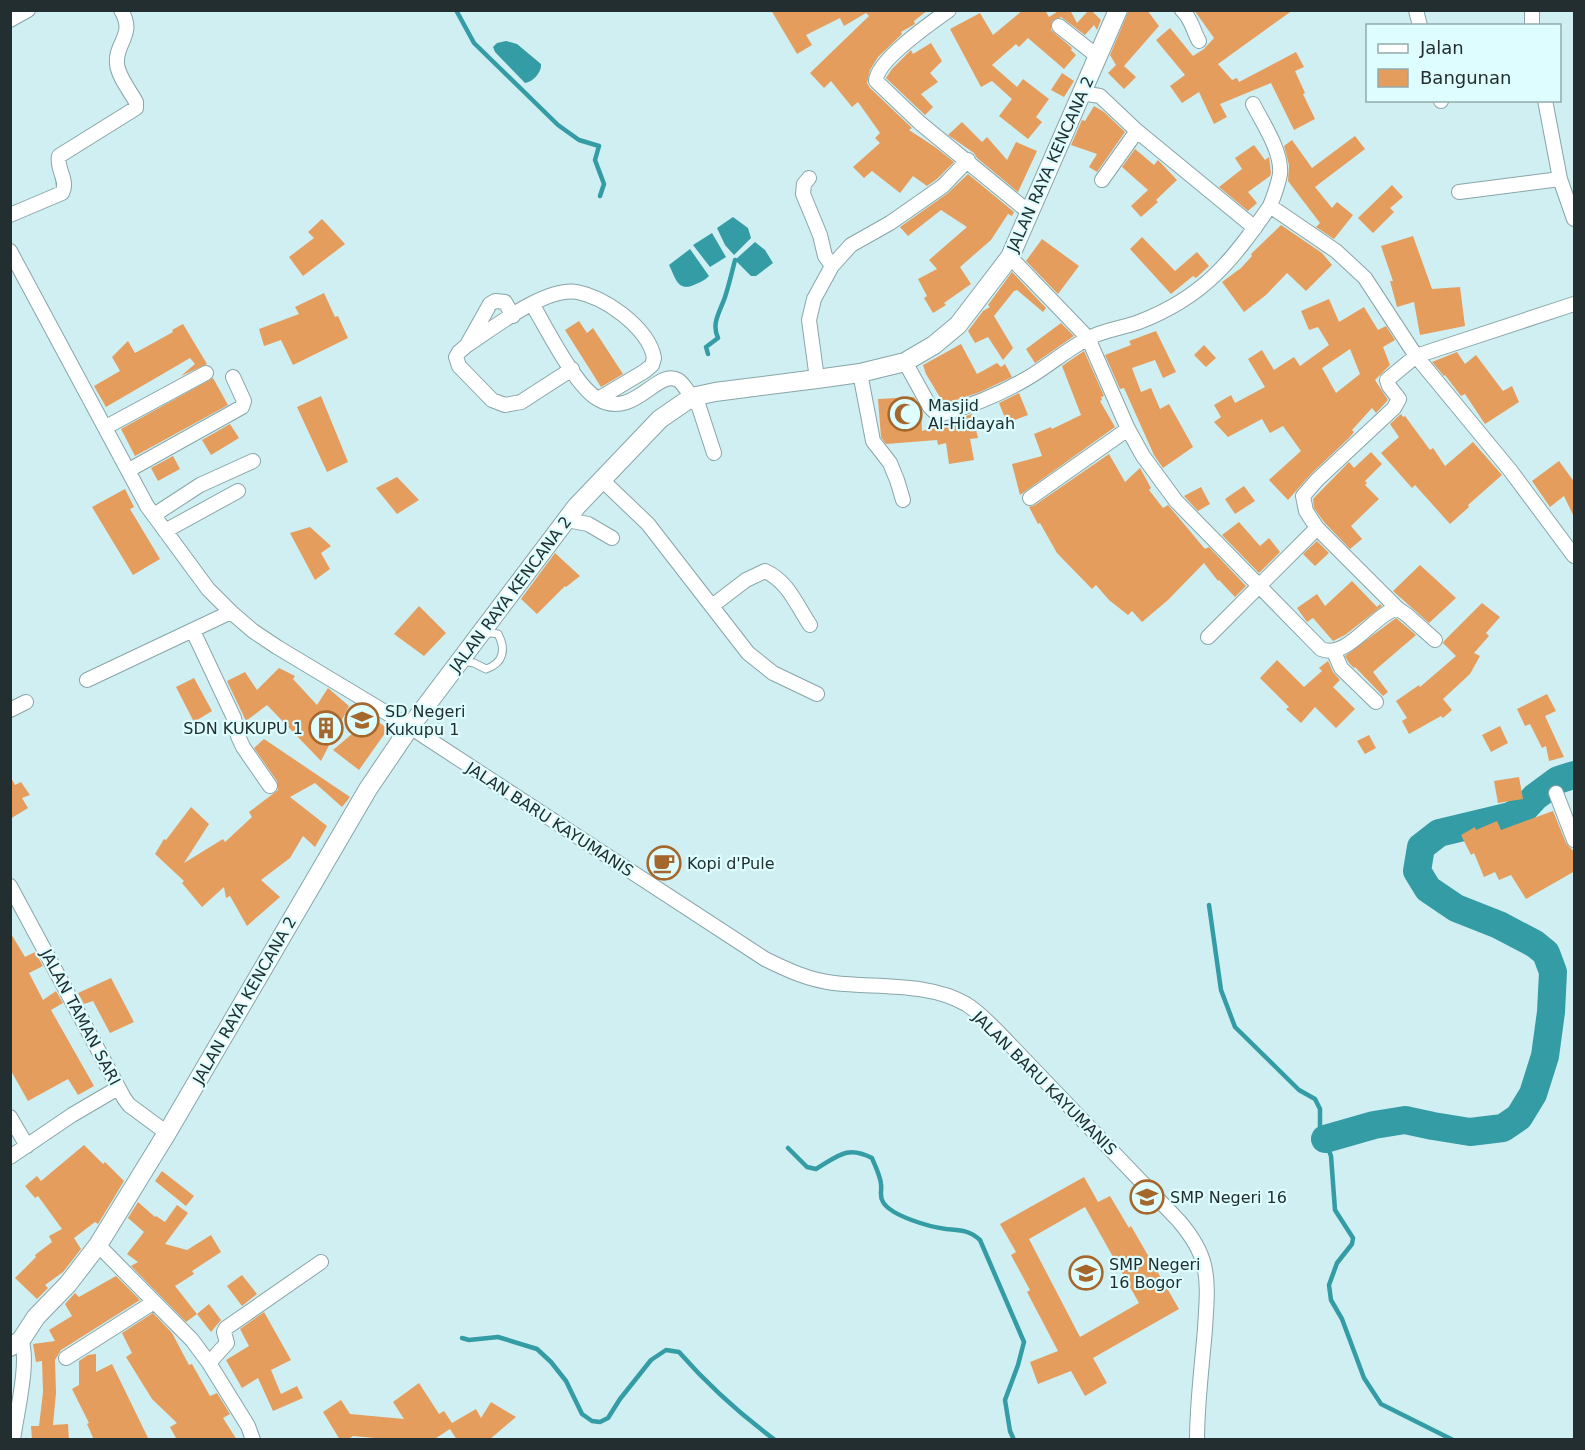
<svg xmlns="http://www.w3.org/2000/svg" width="1585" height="1450" viewBox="0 0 1585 1450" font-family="'DejaVu Sans',sans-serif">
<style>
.water{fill:#349ca4}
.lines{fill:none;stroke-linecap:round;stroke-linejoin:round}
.stream{stroke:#349ca4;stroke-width:4.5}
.river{stroke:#349ca4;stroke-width:28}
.building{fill:#e49d5d;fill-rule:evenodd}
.service-casing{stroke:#88a5a8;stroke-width:9}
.minor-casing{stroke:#88a5a8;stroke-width:16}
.tertiary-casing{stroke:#88a5a8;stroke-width:20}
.service{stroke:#fff;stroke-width:7}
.minor{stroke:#fff;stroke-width:14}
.tertiary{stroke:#fff;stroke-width:18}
.labels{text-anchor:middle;stroke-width:4.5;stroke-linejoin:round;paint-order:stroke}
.street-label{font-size:16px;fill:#222e2f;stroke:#defdff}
.poi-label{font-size:16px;fill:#222e2f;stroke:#defdff;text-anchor:start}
</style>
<rect width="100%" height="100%" fill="#d0eff2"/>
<!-- water -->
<path class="water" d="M 506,41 L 517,44 L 541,64 C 542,72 533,82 525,83 L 495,52 L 493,47 L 497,43 Z
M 733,217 L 748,228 L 751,238 L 734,255 L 725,245 L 717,228 Z
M 712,233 L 726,257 L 710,267 L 693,245 Z
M 755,242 L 765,250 L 773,263 L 756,276 L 751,276 L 735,260 Z
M 690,249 L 709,276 C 705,280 701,282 696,284 C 678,293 676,279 669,265 Z"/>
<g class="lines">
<!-- stream -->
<path class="stream" d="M 456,10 L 474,43 L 558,125 L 579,140 L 599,146 L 595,160 L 604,184 L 600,196
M 708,354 L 706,347 L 718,338 C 711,323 720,312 725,297 C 729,285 732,272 735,260
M 1209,905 L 1221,990 L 1235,1027 L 1299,1090 L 1315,1099 L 1320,1109 L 1320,1127 L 1331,1156 L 1335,1210 L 1353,1238 L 1352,1244 L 1337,1263 L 1329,1285 L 1331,1300 L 1342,1319 L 1364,1378 L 1381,1404 L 1453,1440
M 788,1148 L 807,1167 L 816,1169 C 838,1156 847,1145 872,1158 C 875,1166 880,1175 881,1184 C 882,1191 879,1196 883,1202 C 891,1216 930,1227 946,1229 C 959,1230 969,1230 980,1240 L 1024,1342 L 1018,1365 L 1005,1400 L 1010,1431 L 1014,1440
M 462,1338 L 469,1340 L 498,1337 L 537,1349 L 551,1362 L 566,1381 L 582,1414 L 592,1421 L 600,1422 L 608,1418 L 620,1399 L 651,1360 L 666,1350 L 679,1352 C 707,1384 740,1414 775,1440"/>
<!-- river -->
<path class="river" d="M 1325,1139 L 1374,1125 L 1405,1120 L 1433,1126 L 1470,1132 L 1503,1128 L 1519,1117 L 1533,1094 L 1545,1056 L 1551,1012 L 1553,972 L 1546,953 L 1535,944 L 1499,925 L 1456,908 L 1428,889 L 1417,871 L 1421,847 L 1439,833 L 1510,816 L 1524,809 L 1535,797 L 1558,780 L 1574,775"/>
</g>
<!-- building -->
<path class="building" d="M 771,10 L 928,10 L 914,21 L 915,24 L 901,32 L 902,34 L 878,57 L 870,70 L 867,83 L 870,88 L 912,128 L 909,130 L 935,147 L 954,162 L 937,179 L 927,186 L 913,176 L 900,193 L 872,171 L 864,178 L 853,167 L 880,143 L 875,138 L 880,133 L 858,102 L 852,107 L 831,81 L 824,88 L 810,73 L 869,16 L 866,13 L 844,26 L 840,18 L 806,35 L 812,45 L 797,54 Z
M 1023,10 L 1045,10 L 1049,17 L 1060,10 L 1070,10 L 1077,23 L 1087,12 L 1086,10 L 1091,10 L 1101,20 L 1097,30 L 1094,25 L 1085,35 L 1061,17 L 1052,21 L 1051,30 L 1072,48 L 1071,50 L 1076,55 L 1064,69 L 1028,38 L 1019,47 L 1016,44 L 992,65 L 1017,87 L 1023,79 L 1049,99 L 1036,117 L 1042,122 L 1028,139 L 999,116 L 1012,99 L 992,81 L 981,87 L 950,29 L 980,13 L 993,35 Z
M 1129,10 L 1147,10 L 1159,26 L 1124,66 L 1136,77 L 1124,89 L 1108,73 L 1116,65 L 1110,55 Z
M 1194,10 L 1293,10 L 1218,64 L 1232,80 L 1237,78 L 1239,82 L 1296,52 L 1304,67 L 1295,71 L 1305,93 L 1303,94 L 1315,119 L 1294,130 L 1271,83 L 1220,104 L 1227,117 L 1214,124 L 1199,92 L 1182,103 L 1170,86 L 1185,75 L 1156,40 L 1170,28 L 1193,56 L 1204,49 L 1214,38 Z
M 931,43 L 942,61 L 930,73 L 938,82 L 921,94 L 933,107 L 925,115 L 886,78 L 892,69 L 911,50 L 913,54 Z
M 1062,73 L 1074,81 L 1064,97 L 1051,90 Z
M 1094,106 L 1104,112 L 1125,132 L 1097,172 L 1089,167 L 1097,154 L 1071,145 L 1082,120 L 1085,121 Z
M 962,122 L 982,142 L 987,137 L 1007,160 L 1016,142 L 1037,151 L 1018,192 L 977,158 L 974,153 L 948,135 Z
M 1355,136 L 1365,149 L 1315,187 L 1332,208 L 1337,202 L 1353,215 L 1334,239 L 1316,227 L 1320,223 L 1288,181 L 1289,165 L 1284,146 L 1292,140 L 1312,168 Z
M 1254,145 L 1265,160 L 1269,157 L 1271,173 L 1270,176 L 1248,192 L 1257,203 L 1248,211 L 1219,187 L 1242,169 L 1235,158 Z
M 1135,149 L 1154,165 L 1158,160 L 1177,180 L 1156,200 L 1158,202 L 1141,217 L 1131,206 L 1148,190 L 1122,167 Z
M 968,174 L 1014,212 L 1012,216 L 1008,214 L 991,240 L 960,267 L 971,284 L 944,303 L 946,305 L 933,313 L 924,298 L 927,296 L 918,279 L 937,269 L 929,260 L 967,227 L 941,210 L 908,236 L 900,227 L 948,193 Z
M 1392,185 L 1403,197 L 1390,208 L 1394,212 L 1373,233 L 1358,218 Z
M 322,219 L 345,244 L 303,276 L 289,257 L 314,238 L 308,232 Z
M 1281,225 L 1322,253 L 1332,265 L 1306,291 L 1287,273 L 1266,295 L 1244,312 L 1222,282 L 1241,268 L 1252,256 L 1251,254 Z
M 1413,236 L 1432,289 L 1460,287 L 1465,326 L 1420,335 L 1414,302 L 1397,307 L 1390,281 L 1393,281 L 1381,246 Z
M 1142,237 L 1175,271 L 1197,252 L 1209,266 L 1196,278 L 1193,276 L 1171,294 L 1130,249 Z
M 1042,239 L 1079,266 L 1058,294 L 1026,261 Z
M 1012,272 L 1046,308 L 1043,312 L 1017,290 L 1014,291 L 994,316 L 1013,348 L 1003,360 L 988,337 L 975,343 L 968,331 L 983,311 L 990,307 L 988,305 Z
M 324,293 L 335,317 L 338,316 L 348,338 L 293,365 L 281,340 L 264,346 L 259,329 L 299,314 L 295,307 Z
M 1329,299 L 1339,322 L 1364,307 L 1378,330 L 1386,326 L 1395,340 L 1383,347 L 1390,365 L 1375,380 L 1388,400 L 1376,413 L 1372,408 L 1352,430 L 1354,432 L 1349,438 L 1311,474 L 1288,500 L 1269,480 L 1301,451 L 1283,426 L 1270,433 L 1262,419 L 1228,437 L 1214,422 L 1221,417 L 1214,405 L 1231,395 L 1235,403 L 1265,387 L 1248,359 L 1262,350 L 1274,370 L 1294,357 L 1300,366 L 1329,345 L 1318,327 L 1309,330 L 1301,311 ZM 1350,349 L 1360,374 L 1336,393 L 1322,368 Z
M 579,321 L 587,333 L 593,328 L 623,374 L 601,387 L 565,330 Z
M 1061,323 L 1074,336 L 1035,363 L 1026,349 Z
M 183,324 L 207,364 L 181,376 L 195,364 L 190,358 L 106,407 L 94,386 L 120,371 L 112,357 L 128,341 L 135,353 L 173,332 L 172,330 Z
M 1156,331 L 1176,372 L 1163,378 L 1155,360 L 1132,368 L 1141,392 L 1151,388 L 1160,409 L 1169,404 L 1193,447 L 1163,468 L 1154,455 L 1124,388 L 1120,389 L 1105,355 L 1131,345 L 1129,341 Z
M 961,344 L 977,374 L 997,363 L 1001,367 L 1005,364 L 1012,377 L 980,392 L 944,404 L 926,374 L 923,365 Z
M 1204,345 L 1216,358 L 1206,367 L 1194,355 Z
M 1084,351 L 1104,396 L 1101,397 L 1102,400 L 1100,401 L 1115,427 L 1020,495 L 1012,464 L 1042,456 L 1034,434 L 1051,427 L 1052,429 L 1081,415 L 1062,366 Z
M 1457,352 L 1465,364 L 1476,355 L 1503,391 L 1512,386 L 1519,402 L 1485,424 L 1465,394 L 1461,396 L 1445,375 L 1444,376 L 1432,362 Z
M 213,378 L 228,405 L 135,456 L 121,429 Z
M 1019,393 L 1028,415 L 1007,423 L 999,403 Z
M 321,396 L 348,462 L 327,472 L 297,407 Z
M 914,397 L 921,409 L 922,431 L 972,414 L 978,438 L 970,439 L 974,460 L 949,464 L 946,443 L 938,445 L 937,440 L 886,444 L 881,437 L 878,399 Z
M 1401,414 L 1403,417 L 1405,416 L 1430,450 L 1433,448 L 1445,466 L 1473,442 L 1502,475 L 1468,505 L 1469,507 L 1450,524 L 1415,485 L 1412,488 L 1381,453 L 1399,437 L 1390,424 Z
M 230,424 L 239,438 L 211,455 L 202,440 Z
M 1371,452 L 1382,464 L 1365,481 L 1367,483 L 1365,485 L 1379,499 L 1351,526 L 1362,539 L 1350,549 L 1324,522 L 1314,508 L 1313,499 L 1349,462 L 1354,468 Z
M 1109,454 L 1125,482 L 1140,468 L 1151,488 L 1149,490 L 1163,508 L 1168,505 L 1205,549 L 1209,547 L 1246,586 L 1235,597 L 1219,580 L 1218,581 L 1204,563 L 1168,600 L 1142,622 L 1132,611 L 1128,615 L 1109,600 L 1096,585 L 1092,589 L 1057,553 L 1040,523 L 1038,524 L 1029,507 L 1035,505 Z
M 173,456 L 180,469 L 158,481 L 151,468 Z
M 1559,461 L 1575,483 L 1575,519 L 1564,496 L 1550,507 L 1532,481 Z
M 397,477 L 419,500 L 397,514 L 376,488 Z
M 1244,486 L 1255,501 L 1235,514 L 1225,499 Z
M 1201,487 L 1210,504 L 1198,511 L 1184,496 Z
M 125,489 L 134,507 L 130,509 L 160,559 L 133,575 L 92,507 Z
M 1239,522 L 1260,546 L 1269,538 L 1280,552 L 1259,573 L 1222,535 Z
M 310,527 L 331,546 L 321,553 L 330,569 L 315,580 L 290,533 Z
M 1317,541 L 1329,553 L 1315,566 L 1303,554 Z
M 555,553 L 580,576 L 566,587 L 565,586 L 537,614 L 521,599 Z
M 1420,565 L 1456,598 L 1429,623 L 1393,591 Z
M 1352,581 L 1377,607 L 1380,604 L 1382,606 L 1345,635 L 1333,641 L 1313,618 L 1307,622 L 1297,608 L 1317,594 L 1325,606 Z
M 1482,603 L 1500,617 L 1486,633 L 1489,636 L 1474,653 L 1480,656 L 1470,674 L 1443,699 L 1452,710 L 1443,718 L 1441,716 L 1409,734 L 1402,721 L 1407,718 L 1396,701 L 1419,685 L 1420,687 L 1456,656 L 1443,643 L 1444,641 Z
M 419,606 L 446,633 L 424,656 L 394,634 Z
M 1396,618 L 1416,635 L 1373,672 L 1388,692 L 1383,696 L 1355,667 L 1354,668 L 1349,663 L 1345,656 Z
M 1277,660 L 1304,687 L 1322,671 L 1319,668 L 1328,661 L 1333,672 L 1340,680 L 1333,687 L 1355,709 L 1336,728 L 1315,707 L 1301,723 L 1286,709 L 1289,707 L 1260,678 Z
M 279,668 L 295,676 L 293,679 L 317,705 L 328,688 L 349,706 L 321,761 L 267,705 L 246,721 L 227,681 L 245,672 L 257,690 Z
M 194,678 L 212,711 L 194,722 L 176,687 Z
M 1547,694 L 1556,711 L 1545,716 L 1564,757 L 1549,761 L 1546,746 L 1542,748 L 1530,724 L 1525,726 L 1517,709 Z
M 372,717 L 388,729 L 359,770 L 333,750 Z
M 1500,726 L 1508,743 L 1491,752 L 1482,735 Z
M 1369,735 L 1376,748 L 1365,754 L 1357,741 Z
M 264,739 L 350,797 L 342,807 L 315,783 L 290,797 L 327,826 L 315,847 L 303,836 L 290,858 L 261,880 L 280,897 L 247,926 L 230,896 L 226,898 L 224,887 L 202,907 L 182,883 L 184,881 L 155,854 L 164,839 L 166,840 L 191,807 L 209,824 L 184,863 L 223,839 L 225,842 L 252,817 L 249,812 L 278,790 L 277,781 L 254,748 Z
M 10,776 L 15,785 L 21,782 L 30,795 L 22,798 L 28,808 L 10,819 Z
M 1519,777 L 1523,799 L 1498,803 L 1494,781 Z
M 1553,811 L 1566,843 L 1575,853 L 1575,871 L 1526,899 L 1511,875 L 1499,880 L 1495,872 L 1484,877 L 1474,853 L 1471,855 L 1461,835 L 1475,827 L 1476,830 L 1497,821 L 1501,830 Z
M 10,932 L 25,957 L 35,952 L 43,966 L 29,973 L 43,1000 L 56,991 L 63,1003 L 51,1010 L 94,1086 L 78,1095 L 68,1079 L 28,1101 L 10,1069 Z
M 111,978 L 134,1022 L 110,1033 L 93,1001 L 84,1004 L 78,993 Z
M 84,1145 L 103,1164 L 105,1162 L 124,1181 L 98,1224 L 95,1222 L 74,1238 L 81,1249 L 63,1272 L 45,1285 L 48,1288 L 37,1299 L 15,1278 L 36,1257 L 35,1255 L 52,1242 L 49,1236 L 62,1229 L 38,1196 L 35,1198 L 25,1186 L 37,1176 L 41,1181 Z
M 162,1171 L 194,1196 L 186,1206 L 155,1181 Z
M 1084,1177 L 1098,1202 L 1110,1196 L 1129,1228 L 1131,1226 L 1179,1309 L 1093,1358 L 1107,1383 L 1085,1396 L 1071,1371 L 1038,1384 L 1030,1362 L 1058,1351 L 1027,1292 L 1030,1290 L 1011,1255 L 1016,1252 L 1000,1224 ZM 1085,1207 L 1139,1303 L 1080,1337 L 1029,1239 Z
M 138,1202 L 155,1217 L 156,1216 L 165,1222 L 177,1205 L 188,1213 L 165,1244 L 187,1250 L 211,1235 L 221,1252 L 192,1271 L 194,1274 L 175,1286 L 197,1314 L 186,1322 L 131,1266 L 138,1262 L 127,1254 L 144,1232 L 128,1218 Z
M 242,1275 L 257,1294 L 242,1306 L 227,1286 Z
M 116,1276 L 140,1300 L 61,1350 L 55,1360 L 56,1393 L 53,1425 L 68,1424 L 69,1440 L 32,1440 L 31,1426 L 39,1426 L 43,1392 L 42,1361 L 36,1362 L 33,1344 L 55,1341 L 49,1330 L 72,1316 L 65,1304 L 75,1293 L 79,1297 Z
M 209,1304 L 221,1320 L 211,1332 L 197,1314 Z
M 264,1312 L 291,1360 L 271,1370 L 281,1394 L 297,1386 L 303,1398 L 273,1411 L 258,1378 L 242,1388 L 226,1360 L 249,1346 L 240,1329 Z
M 153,1313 L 172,1333 L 189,1365 L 192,1364 L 210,1396 L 217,1393 L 230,1414 L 223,1418 L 237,1440 L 177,1440 L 170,1427 L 177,1423 L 152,1399 L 126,1357 L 132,1353 L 122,1333 Z
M 96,1354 L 96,1372 L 112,1364 L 149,1440 L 94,1440 L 87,1424 L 89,1423 L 72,1389 L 79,1385 L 79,1361 L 88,1355 Z
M 419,1383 L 439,1414 L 444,1411 L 452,1423 L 476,1409 L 481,1418 L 491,1402 L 516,1417 L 489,1440 L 457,1440 L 450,1429 L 433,1440 L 397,1440 L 353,1436 L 347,1440 L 340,1440 L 323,1412 L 341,1400 L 350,1414 L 404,1419 L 393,1402 Z"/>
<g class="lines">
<!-- service casing -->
<g class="service-casing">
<path id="service" d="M 462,661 L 474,663 L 486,669 C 504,663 506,649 498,634 L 484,632"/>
</g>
<!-- minor casing -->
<g class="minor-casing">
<path id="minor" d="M 949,10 C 932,22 876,61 876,81 L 920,123 L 1030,213
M 1182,10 C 1192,19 1193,31 1199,41
M 1416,10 L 1420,26
M 10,20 L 28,10
M 1059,26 L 1097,56
M 1532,26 L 1532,10
M 1081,93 L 1100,96 L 1137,131 L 1255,228
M 1441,100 L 1441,101
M 1545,100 L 1560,179 L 1574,219
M 1253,104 C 1263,124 1282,151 1280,174 C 1278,185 1274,196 1270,206 L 1336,251 L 1365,278 L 1416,356 L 1510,470 L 1574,556
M 809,178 L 804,184 L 803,194 L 820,235 L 825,256 L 832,266
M 1102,180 L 1137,131
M 1459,192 L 1560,179
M 10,215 L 62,193 C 69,181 56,169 59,156 L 136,108 L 136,102 C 130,91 118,76 117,64 C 115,42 136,35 121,10
M 10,251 L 147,506 L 208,589 L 231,612 L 253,631 L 277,647 L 410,727 L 765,959 C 787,970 809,980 834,983 C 876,988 928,982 966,1004 C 979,1012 990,1024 1000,1034 L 1179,1221 C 1190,1234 1200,1248 1204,1265 C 1209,1286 1206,1308 1205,1329 C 1202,1366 1197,1403 1197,1440
M 1010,257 L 1088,338 L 1128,429 L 1143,456 L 1176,501 L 1321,649 C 1347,660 1372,616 1397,608 L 1407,615 L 1435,640
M 532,304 C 546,327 575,386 598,399 C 634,420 657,368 678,380 C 683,383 688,392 692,397
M 467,345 L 490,304 L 495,301 L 505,302 L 513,316
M 905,362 L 930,407 L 935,412 L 942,414 C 971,406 1000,394 1026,379 C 1047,367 1066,350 1087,339 C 1103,330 1123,328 1139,322 C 1204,297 1232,261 1270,206
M 572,369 L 521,402 L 505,405 L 492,400 L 459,366 L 456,357 L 459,352 L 466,346 C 492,329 546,286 577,292 C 593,295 609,304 622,314 C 636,325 651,340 654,358 L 652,365 L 645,371 L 598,399
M 860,373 L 873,441 L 890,463 L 897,480 L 903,500
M 817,379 L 809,320 L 814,299 L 832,266 L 851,245 L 890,223 L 943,186 L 968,160
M 688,400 L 698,404 L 714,453
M 106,427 L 206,373
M 129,470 L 242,407 L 244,401 L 233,377
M 602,480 L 648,524 L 748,653 L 773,673 L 817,694
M 1030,498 L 1128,429
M 154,515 L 200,485 L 253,461
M 567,520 L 588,524 L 612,538
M 165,531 L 238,491
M 712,606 L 746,580 L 765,571 C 788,581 797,606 810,625
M 1397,608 L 1317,528 L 1306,511 L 1303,496 L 1317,480 L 1394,408 L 1399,399 L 1389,386 L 1387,380 L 1416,356 L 1574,304
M 193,631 L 234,718 L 238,736 L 243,747 L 270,786
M 1208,637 L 1317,528
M 1334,652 L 1341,668 L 1376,702
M 87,680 L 231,612
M 10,710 L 26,702
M 1556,793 L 1574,840
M 10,886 L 124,1098 L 129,1105 L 167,1133
M 10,1117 L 27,1146
M 10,1157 L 72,1115 L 118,1088
M 98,1245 L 192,1340 L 209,1363 L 248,1426 L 253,1440
M 66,1358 L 154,1302
M 209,1363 L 227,1343 L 224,1332 L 226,1328 L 321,1262
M 13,1440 C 16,1416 30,1360 21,1340"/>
</g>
<!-- tertiary casing -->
<g class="tertiary-casing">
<path id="tertiary" d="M 10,1347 L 21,1340 L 36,1317 L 68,1284 L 98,1245 L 167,1133 L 368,789 L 410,727 L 576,507 L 660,419 L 692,397 L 715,392 L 817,379 L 860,373 L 905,362 L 934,345 L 958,325 L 1010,257 L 1118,10"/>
</g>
<!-- service -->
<use href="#service" class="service"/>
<!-- minor -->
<use href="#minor" class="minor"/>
<!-- tertiary -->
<use href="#tertiary" class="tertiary"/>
</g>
<!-- icons -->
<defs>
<g id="mosque-ring" transform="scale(1.725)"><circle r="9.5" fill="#defdff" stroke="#a5672c" stroke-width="1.5"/><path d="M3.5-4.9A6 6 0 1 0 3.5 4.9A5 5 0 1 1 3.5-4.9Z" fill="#a5672c"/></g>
<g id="school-ring" transform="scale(1.725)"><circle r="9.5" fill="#defdff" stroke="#a5672c" stroke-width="1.5"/><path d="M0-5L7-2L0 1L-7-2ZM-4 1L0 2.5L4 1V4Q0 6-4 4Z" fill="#a5672c"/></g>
<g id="building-ring" transform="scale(1.725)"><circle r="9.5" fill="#defdff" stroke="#a5672c" stroke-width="1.5"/><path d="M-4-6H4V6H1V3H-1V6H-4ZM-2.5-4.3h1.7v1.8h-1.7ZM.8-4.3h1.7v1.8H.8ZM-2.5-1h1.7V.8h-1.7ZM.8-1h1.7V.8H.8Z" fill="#a5672c"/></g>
<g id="cafe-ring" transform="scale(1.725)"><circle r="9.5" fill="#defdff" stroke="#a5672c" stroke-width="1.5"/><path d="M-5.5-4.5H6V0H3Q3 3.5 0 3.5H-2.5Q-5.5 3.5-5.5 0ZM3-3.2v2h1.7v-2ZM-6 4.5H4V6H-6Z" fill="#a5672c"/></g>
</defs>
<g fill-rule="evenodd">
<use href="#mosque-ring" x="905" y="414"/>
<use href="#school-ring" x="362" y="720"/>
<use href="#building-ring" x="326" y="728"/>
<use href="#cafe-ring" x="664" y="863"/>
<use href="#school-ring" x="1147" y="1197"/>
<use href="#school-ring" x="1086" y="1273"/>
</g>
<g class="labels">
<!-- street labels -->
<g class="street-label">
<text transform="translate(1050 164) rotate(-66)" y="6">JALAN RAYA KENCANA 2</text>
<text transform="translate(510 594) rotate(-53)" y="6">JALAN RAYA KENCANA 2</text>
<text transform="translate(550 819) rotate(33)" y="6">JALAN BARU KAYUMANIS</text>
<text transform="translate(244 1000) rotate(-60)" y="6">JALAN RAYA KENCANA 2</text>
<text transform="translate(81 1017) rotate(62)" y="6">JALAN TAMAN SARI</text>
<text transform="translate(1045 1083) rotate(45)" y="6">JALAN BARU KAYUMANIS</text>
</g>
<!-- poi labels -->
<g class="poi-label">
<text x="928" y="411">Masjid<tspan x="928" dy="18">Al-Hidayah</tspan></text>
<text x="385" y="717">SD Negeri<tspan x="385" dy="18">Kukupu 1</tspan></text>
<text x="303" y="734" text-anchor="end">SDN KUKUPU 1</text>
<text x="687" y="869">Kopi d'Pule</text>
<text x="1170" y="1203">SMP Negeri 16</text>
<text x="1109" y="1270">SMP Negeri<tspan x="1109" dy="18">16 Bogor</tspan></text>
</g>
</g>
<!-- border -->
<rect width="1585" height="1450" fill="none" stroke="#222e2f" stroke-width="24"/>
<!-- legend -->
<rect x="1366" y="24" width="195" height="78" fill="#defdff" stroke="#93aaac" stroke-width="1.5"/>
<rect x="1378" y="44" width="30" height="9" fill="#ffffff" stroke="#93aaac" stroke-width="1.5"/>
<text x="1420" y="54" font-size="18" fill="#222e2f">Jalan</text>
<rect x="1378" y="69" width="30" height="18" fill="#e49d5d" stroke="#93aaac" stroke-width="1.5"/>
<text x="1420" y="84" font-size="18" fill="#222e2f">Bangunan</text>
</svg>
